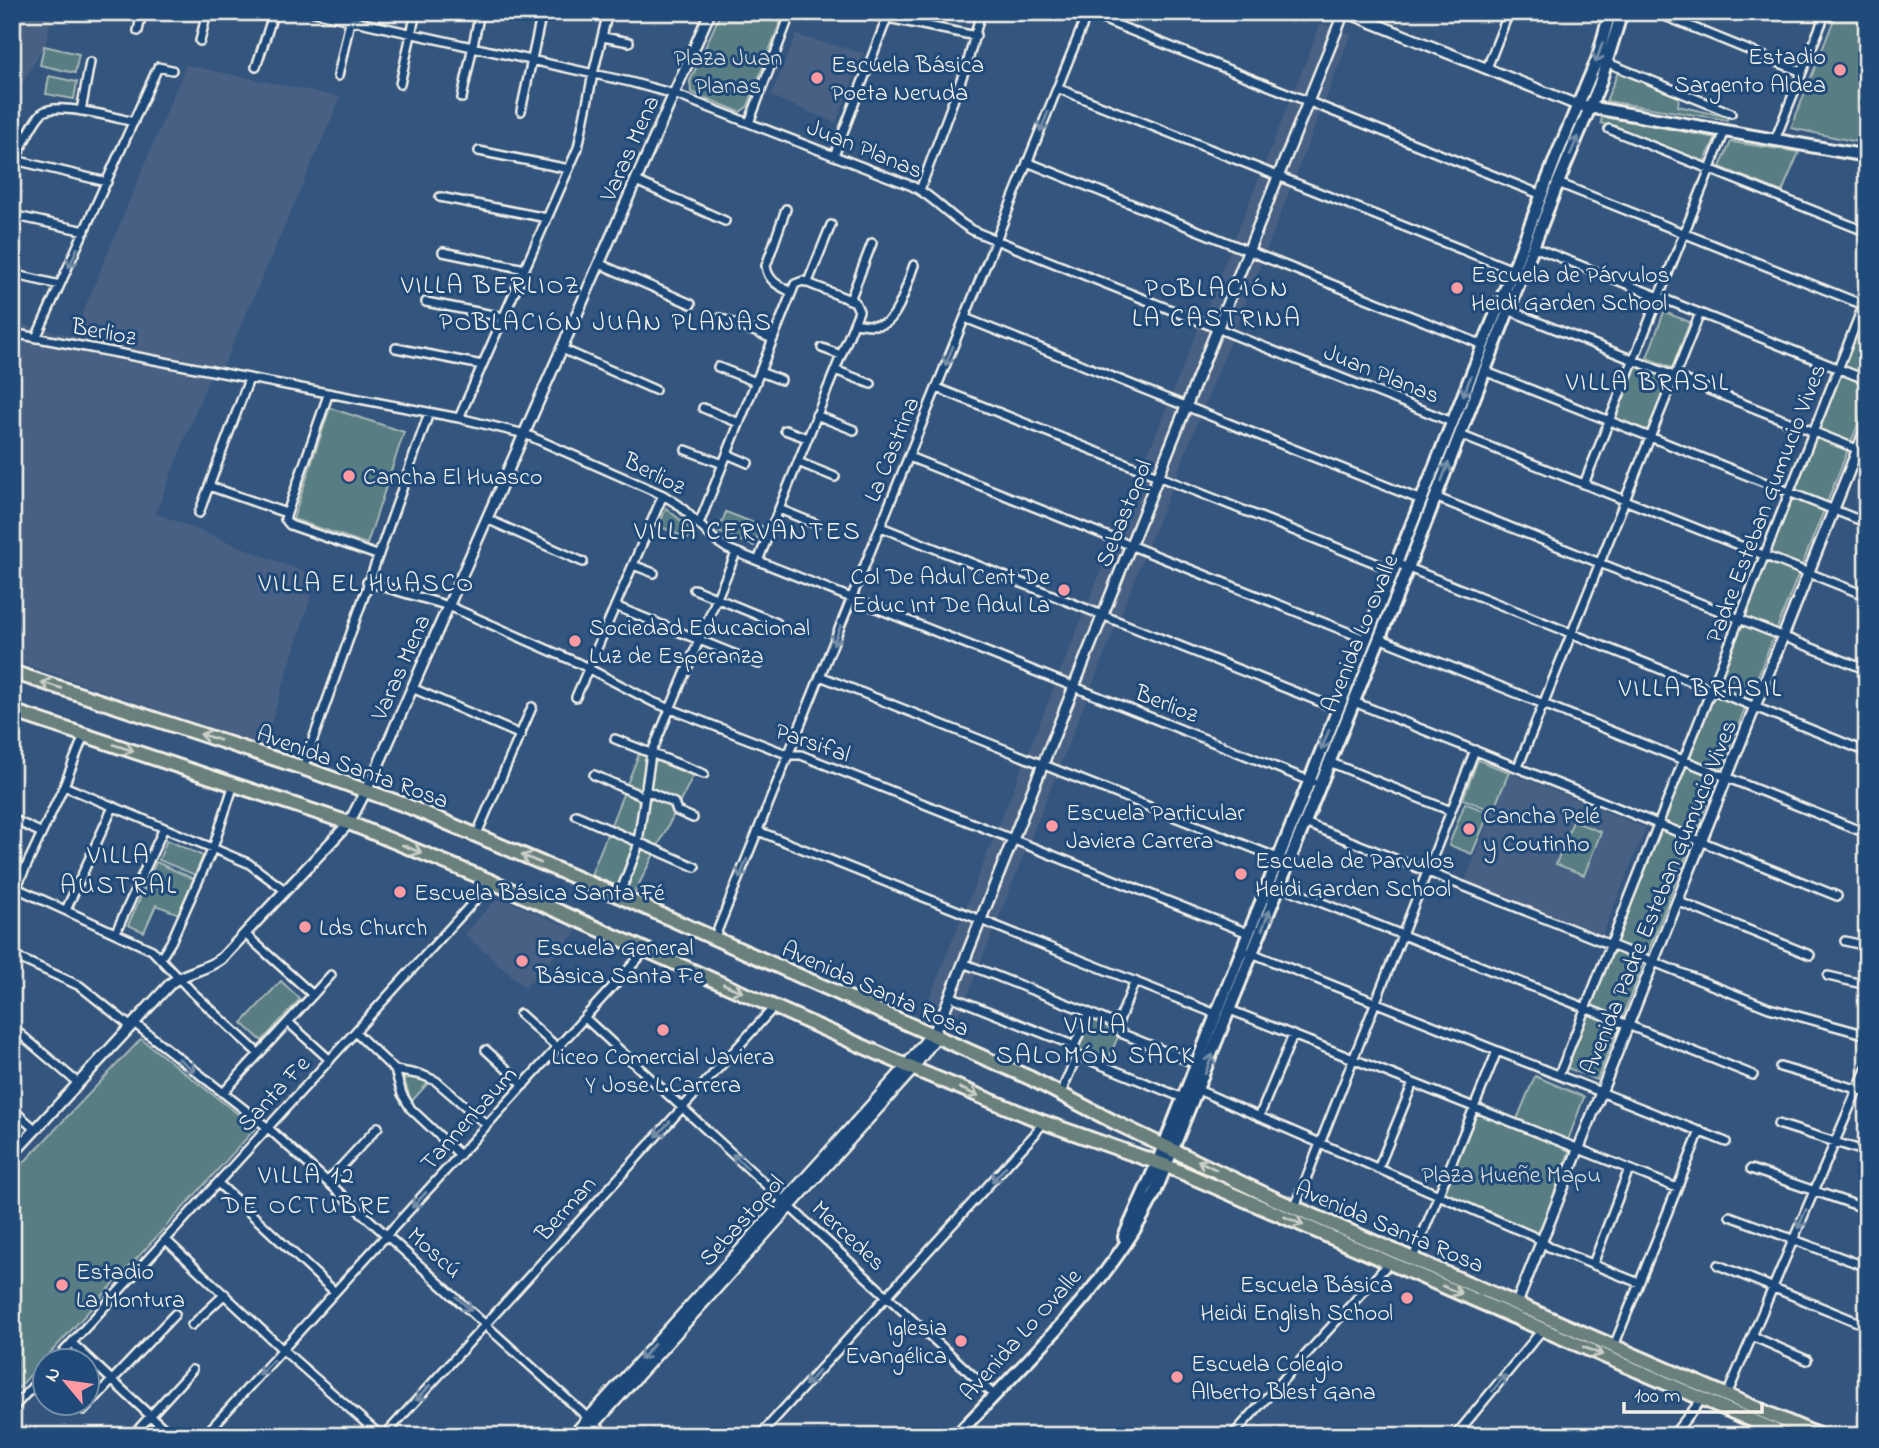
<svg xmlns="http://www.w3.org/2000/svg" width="1879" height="1448" viewBox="0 0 1879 1448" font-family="'Indie Flower',sans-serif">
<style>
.built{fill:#476083}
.green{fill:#587d82;stroke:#a6b7b5;stroke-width:2}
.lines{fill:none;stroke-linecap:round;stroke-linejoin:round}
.minor-casing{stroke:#f4f1e8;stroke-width:12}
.tertiary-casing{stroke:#f4f1e8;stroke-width:14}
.secondary-casing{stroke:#f4f1e8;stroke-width:16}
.primary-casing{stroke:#f4f1e8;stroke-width:18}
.minor{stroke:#1f4a7a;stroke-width:7}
.tertiary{stroke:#1f4a7a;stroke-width:9}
.secondary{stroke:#1f4a7a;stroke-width:10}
.primary{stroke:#6a807d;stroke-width:12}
.oneway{stroke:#748da6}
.oneway2{stroke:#cbcfc8}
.poi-dot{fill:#ff9aa2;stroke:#1f4a7a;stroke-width:2.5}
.labels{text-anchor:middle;stroke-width:6;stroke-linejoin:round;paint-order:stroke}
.poi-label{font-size:24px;fill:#f4f1e8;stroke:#1f4a7a;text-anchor:start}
.park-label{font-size:24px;fill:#dde0d9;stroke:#1f4a7a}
.street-label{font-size:24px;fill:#f4f1e8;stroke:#1f4a7a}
.neighbourhood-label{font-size:26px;letter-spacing:2px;fill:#f4f1e8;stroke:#1f4a7a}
</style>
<rect width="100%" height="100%" fill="#34557e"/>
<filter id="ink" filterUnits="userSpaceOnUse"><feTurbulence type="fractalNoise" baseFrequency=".0143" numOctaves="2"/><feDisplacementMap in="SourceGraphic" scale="14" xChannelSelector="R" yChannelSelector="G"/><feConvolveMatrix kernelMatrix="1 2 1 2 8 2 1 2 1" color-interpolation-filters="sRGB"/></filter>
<g filter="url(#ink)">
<!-- built -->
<path class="built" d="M 12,12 L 52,12 L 47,40 L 12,103 Z
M 1321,23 L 1351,34 L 1245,305 L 966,999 L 952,1027 L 947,1031 L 921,1020 L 922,1016 Z
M 796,35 L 864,53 L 836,123 L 771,96 Z
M 186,65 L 341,97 L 223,367 L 214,365 L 156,513 L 317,577 L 264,746 L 12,660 L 12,322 L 73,336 Z
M 1867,402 L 1867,446 L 1765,703 L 1750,696 Z
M 1509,772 L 1646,828 L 1602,936 L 1465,881 Z
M 503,899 L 577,931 L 525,988 L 465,934 L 494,901 Z"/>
<!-- green -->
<path class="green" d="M 721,12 L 784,12 L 748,106 L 740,112 L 691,92 L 690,81 Z
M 1837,12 L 1867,12 L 1867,144 L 1791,128 Z
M 44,46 L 79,54 L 75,73 L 40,65 Z
M 1618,72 L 1679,97 L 1678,106 L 1728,117 L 1727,120 L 1606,101 Z
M 49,76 L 77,82 L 74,99 L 46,94 Z
M 1602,116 L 1716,138 L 1703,164 L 1601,123 Z
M 1731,142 L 1799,152 L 1782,192 L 1720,167 Z
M 1867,304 L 1867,402 L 1597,1080 L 1565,1067 Z
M 1664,312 L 1690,322 L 1672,368 L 1647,358 Z
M 1637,365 L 1667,377 L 1669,381 L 1647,431 L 1616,419 L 1614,416 L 1633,366 Z
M 330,408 L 404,432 L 367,544 L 293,519 Z
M 666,508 L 692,530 L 688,539 L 659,526 Z
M 726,512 L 762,526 L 754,546 L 718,532 Z
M 639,754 L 647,757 L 633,848 L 618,886 L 591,875 Z
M 654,760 L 693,776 L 635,892 L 626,889 L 626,886 L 641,848 Z
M 1478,760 L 1509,772 L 1493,811 L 1463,799 Z
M 1465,803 L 1489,813 L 1472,854 L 1449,845 Z
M 1573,821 L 1601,832 L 1584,875 L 1556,864 Z
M 167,840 L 203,856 L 195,875 L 159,860 Z
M 156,862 L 194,879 L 179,914 L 156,905 L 144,932 L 128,925 Z
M 281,981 L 300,999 L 262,1041 L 242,1023 Z
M 1089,1017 L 1110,1027 L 1118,1037 L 1106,1064 L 1079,1050 L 1077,1042 Z
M 141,1039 L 256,1128 L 12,1395 L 12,1175 Z
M 407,1076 L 429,1082 L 411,1102 L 404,1078 Z
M 1535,1076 L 1584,1097 L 1568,1140 L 1517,1119 Z
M 1478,1111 L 1570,1149 L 1541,1232 L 1535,1234 L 1444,1194 L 1441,1190 L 1474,1112 Z"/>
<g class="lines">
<!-- minor casing -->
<g class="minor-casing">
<path id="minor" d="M 314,12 L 630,82 L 674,94 L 912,186 C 937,198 952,221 976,232 L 1452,422
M 859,12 L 976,36
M 1655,12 L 1802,72
M 1087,13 L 1542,195
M 138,31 L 142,12
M 603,37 L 629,42
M 200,41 L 207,12
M 1608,63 L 1731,113
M 256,67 L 274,12
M 1487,68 L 1509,12
M 338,76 L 352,12
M 400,84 L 416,12
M 1057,88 L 1513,270
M 462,98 L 480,12
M 81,111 L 90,62
M 521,111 L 542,12
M 749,123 L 791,12
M 1609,129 L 1867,232
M 1775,140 L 1826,12
M 479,151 L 569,169
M 834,156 L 887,18
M 15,160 L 107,182
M 1027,162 L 1483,345
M 12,166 C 20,152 31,123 42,113 C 56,101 116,118 134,122
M 636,181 L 725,221
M 1558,183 L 1866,306
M 920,190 L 968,61 L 981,12
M 440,197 L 547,218
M 786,209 L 766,266 C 768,281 779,286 791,292
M 12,215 L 85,231
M 1534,247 L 1867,380
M 443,252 L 525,269
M 600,264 L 691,304
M 12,274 L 60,285
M 808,282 L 831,225
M 850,300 L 872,243
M 426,302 L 503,317
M 1508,310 L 1867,453
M 720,318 L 773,339
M 965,318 L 1421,500
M 854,323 C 863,324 874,327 883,324 C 899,319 908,280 914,265
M 12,333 L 459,418 L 525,434 L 663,495 L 679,505 L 716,541 L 728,549 L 1313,782
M 36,338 L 158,67 L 172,70
M 396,348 L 482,365
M 822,348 L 841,355
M 562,349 L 655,390
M 718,367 L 756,382
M 835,370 L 871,384
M 1484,371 L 1867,523
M 760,372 L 781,380
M 937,388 L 1393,570
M 328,395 L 285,519 L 290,525 L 377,555
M 703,408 L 739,423
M 816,415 L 854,430
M 459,418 L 578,148 L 593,74 L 608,12
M 785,430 L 807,438
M 1460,435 L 1867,596
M 686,450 L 723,464
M 727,454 L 748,463
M 909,457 L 1365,639
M 798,462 L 835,477
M 1584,484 L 1725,131
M 209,486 L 286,513
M 1435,497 L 1867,670
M 779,509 L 816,524
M 199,513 L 249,379
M 487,519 L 583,562
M 699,524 L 795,284 L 803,281 L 855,302 L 859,311 L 758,561
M 881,527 L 1338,709
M 1396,563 L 1867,752
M 633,565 L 654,573
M 367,582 L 449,606 L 578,663 L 653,702 L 789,755 L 801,755 L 1248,933
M 694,589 L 777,623
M 615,606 L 759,664
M 1379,638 L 1858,830
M 820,676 L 1278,858
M 412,688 L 521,735
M 576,697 L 663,495
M 1354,702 L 1837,896
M 615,739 L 704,774
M 1329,762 L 1451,811
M 1518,767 L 1700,313
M 303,768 L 429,413
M 594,775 L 644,797
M 64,786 L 248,863 L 286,891
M 645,790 L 674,803 L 677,811 L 693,818
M 576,815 L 695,867
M 12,819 L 42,833
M 1305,823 L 1769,1008 L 1867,1035
M 758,831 L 1216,1014
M 476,836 L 532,707
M 12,886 L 152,950 L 191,991 L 259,1054
M 1280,886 L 1753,1075
M 16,888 L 64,786 L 84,735
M 1865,895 L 1867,896
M 619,896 L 637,849 L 651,754 L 736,553
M 1677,901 L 1810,955
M 66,910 L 113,807
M 116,932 L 164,828
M 245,934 L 313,995
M 714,939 L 1088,12
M 1845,941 L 1867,946
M 1249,952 L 1726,1142
M 12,955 L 80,986 L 130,1026
M 161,958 L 171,942 L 213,848 L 234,784
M 963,963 L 1083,1010 L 1110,1022 L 1123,1034 L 1196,1064
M 1828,976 L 1867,985
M 950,996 L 1070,1044 L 1077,1055 L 1183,1098
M 1230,1010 L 1677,1188
M 520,1014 L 558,1048
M 585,1018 L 994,1395
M 288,1022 L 330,1060
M 134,1023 L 267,1127 L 608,1436
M 12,1027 L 78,1083
M 1116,1028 L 1135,981
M 355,1032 L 395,1070 L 422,1075 L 436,1081 L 487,1125
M 1073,1049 L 1088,1013
M 486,1050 L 524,1085
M 1780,1067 L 1867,1092
M 395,1070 L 402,1094 L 411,1109 L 460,1155
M 1559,1075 L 1867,296
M 1198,1090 L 1535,1237 L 1549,1247 L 1639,1283
M 223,1093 L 331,975
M 1061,1093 L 1077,1055
M 12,1109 L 36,1130
M 1259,1117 L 1293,1035
M 1778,1124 L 1867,1152
M 1378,1169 L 1413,1083
M 1751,1169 L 1867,1209
M 328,1181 L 378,1127
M 218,1183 L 335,1292
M 1295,1207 L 1475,750
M 1730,1216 L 1867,1267
M 166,1240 L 283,1350 L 381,1436
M 1413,1258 L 1497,1051
M 1593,1264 L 1629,1169
M 1718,1265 L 1867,1326
M 192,1325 L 225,1294
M 1752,1336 L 1807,1360
M 72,1343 L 172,1436
M 1614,1346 L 1700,1131
M 56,1360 L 437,942 L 477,898 L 488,880
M 1727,1395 L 1867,1067
M 12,1409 L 46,1372
M 84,1410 L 175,1314
M 132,1436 L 192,1370
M 204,1436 L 646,950
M 384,1436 L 775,1006
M 759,1436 L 1035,1134 L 1043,1122
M 1232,1436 L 1390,1262
M 1455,1436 L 1543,1329
M 1672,1436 L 1703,1398"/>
</g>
<!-- tertiary casing -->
<g class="tertiary-casing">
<path id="tertiary" d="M 1346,12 L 1577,105
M 12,1155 L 171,983 C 187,971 208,970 223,957 L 349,823 L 373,777 L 710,12
M 1522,1308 L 1517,1303 L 1867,426
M 572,1436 L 900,1073 L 939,1024 L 1344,12
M 584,1436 L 909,1074 L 936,1037 L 936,1032"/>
</g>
<!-- secondary casing -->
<g class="secondary-casing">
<path id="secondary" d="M 1583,106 L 1867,156
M 1124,1237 L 1157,1163 L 1513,270 L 1556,157 L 1598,57 L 1610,12
M 956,1436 C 1025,1361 1110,1285 1155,1193 L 1408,568 L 1558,183 L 1599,86 L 1622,12"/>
</g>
<!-- primary casing -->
<g class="primary-casing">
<path id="primary" d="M 12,672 L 303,768 L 405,805 L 619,896 L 1030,1078 L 1116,1123 L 1275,1199 L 1820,1436
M 12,711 L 349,823 L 488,880 L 914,1069 L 1043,1122 L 1167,1166 L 1788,1436"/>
</g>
<!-- minor -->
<use href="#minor" class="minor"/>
<!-- tertiary -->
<use href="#tertiary" class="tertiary"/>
<!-- secondary -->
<use href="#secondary" class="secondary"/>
<!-- primary -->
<use href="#primary" class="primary"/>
</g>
<!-- one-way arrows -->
<defs><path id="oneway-shaft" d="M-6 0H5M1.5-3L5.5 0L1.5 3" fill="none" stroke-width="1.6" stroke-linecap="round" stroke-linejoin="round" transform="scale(1.75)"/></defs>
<g class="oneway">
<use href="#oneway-shaft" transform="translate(1599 53) rotate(109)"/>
<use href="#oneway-shaft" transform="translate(1044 122) rotate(112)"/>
<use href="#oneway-shaft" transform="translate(1574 146) rotate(-67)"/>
<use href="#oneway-shaft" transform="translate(73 258) rotate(114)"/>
<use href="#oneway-shaft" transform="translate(949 356) rotate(112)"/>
<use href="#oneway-shaft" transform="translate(1467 386) rotate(112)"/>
<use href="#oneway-shaft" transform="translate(1445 472) rotate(-69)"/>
<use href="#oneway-shaft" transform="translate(837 635) rotate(112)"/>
<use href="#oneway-shaft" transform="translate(1325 740) rotate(112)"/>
<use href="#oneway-shaft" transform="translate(743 869) rotate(112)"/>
<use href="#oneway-shaft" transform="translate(1266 920) rotate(-68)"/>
<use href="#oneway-shaft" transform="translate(1209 1064) rotate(-68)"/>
<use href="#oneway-shaft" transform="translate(187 1065) rotate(38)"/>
<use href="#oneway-shaft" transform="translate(663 1129) rotate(132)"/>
<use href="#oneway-shaft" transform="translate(740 1161) rotate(-137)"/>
<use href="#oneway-shaft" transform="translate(999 1174) rotate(132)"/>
<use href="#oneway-shaft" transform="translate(419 1200) rotate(132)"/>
<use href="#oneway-shaft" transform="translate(1802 1219) rotate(113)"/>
<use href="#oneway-shaft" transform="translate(464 1304) rotate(42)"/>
<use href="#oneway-shaft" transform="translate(647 1352) rotate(132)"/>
<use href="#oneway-shaft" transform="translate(266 1368) rotate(132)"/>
<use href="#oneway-shaft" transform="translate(812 1378) rotate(132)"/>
<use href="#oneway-shaft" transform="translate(1499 1383) rotate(-51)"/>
<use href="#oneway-shaft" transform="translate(423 1393) rotate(132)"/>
</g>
<g class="oneway2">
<use href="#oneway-shaft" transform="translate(51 685) rotate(-162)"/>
<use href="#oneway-shaft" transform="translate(210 737) rotate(-162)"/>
<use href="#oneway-shaft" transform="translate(124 748) rotate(18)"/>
<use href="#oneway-shaft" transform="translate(412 849) rotate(23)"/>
<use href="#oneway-shaft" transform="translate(531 859) rotate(-157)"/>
<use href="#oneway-shaft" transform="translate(733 988) rotate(24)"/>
<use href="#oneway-shaft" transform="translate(969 1092) rotate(23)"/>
<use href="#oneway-shaft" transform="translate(1207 1165) rotate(-153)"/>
<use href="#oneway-shaft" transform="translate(1294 1221) rotate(24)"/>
<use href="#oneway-shaft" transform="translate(1452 1290) rotate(23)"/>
<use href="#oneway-shaft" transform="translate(1593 1351) rotate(23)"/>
</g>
</g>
<!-- markers -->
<g class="poi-dot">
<circle cx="1840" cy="70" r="7"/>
<circle cx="817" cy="78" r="7"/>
<circle cx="1457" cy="288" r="7"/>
<circle cx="349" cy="476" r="7"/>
<circle cx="1064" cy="590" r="7"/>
<circle cx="575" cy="641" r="7"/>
<circle cx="1052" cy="826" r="7"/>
<circle cx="1469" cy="829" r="7"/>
<circle cx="1241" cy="874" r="7"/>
<circle cx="400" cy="892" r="7"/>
<circle cx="305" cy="927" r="7"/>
<circle cx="522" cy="961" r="7"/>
<circle cx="663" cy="1030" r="7"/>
<circle cx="62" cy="1285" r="7"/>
<circle cx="1407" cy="1298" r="7"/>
<circle cx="961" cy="1341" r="7"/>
<circle cx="1177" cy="1377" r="7"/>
</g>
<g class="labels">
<!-- poi labels -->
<g class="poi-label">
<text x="1826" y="64" text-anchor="end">Estadio<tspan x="1826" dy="28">Sargento Aldea</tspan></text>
<text x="831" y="72">Escuela Básica<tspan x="831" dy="28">Poeta Neruda</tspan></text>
<text x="1471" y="282">Escuela de Párvulos<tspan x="1471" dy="28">Heidi Garden School</tspan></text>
<text x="363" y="484">Cancha El Huasco</text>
<text x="1050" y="584" text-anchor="end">Col De Adul Cent De<tspan x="1050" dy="28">Educ Int De Adul La</tspan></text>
<text x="589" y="635">Sociedad Educacional<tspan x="589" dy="28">Luz de Esperanza</tspan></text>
<text x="1066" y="820">Escuela Particular<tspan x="1066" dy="28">Javiera Carrera</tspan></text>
<text x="1483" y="823">Cancha Pelé<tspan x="1483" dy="28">y Coutinho</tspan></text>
<text x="1255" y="868">Escuela de Parvulos<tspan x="1255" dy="28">Heidi Garden School</tspan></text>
<text x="414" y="900">Escuela Básica Santa Fé</text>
<text x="319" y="935">Lds Church</text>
<text x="536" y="955">Escuela General<tspan x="536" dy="28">Básica Santa Fe</tspan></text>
<text x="663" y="1064" text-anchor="middle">Liceo Comercial Javiera<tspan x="663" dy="28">Y Jose L.Carrera</tspan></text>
<text x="76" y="1279">Estadio<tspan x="76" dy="28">La Montura</tspan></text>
<text x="1393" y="1292" text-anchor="end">Escuela Básica<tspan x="1393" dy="28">Heidi English School</tspan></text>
<text x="947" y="1335" text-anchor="end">Iglesia<tspan x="947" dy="28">Evangélica</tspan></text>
<text x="1191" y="1371">Escuela Colegio<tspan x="1191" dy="28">Alberto Blest Gana</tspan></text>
</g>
<!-- park labels -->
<g class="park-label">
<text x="728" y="65">Plaza Juan<tspan x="728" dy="28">Planas</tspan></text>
<text x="1511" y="1182">Plaza Hueñe Mapu</text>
</g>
<!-- street labels -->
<g class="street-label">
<text transform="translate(629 148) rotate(-66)" y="8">Varas Mena</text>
<text transform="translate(865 148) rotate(22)" y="8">Juan Planas</text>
<text transform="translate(104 331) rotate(11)" y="8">Berlioz</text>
<text transform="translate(1382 373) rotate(22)" y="8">Juan Planas</text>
<text transform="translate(891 449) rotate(-68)" y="8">La Castrina</text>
<text transform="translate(655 473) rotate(27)" y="8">Berlioz</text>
<text transform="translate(1765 503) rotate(-69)" y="8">Padre Esteban Gumucio Vives</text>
<text transform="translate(1123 513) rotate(-68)" y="8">Sebastopol</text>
<text transform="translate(1359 633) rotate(-68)" y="8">Avenida Lo Ovalle</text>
<text transform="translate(400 667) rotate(-66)" y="8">Varas Mena</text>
<text transform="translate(1167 703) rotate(22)" y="8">Berlioz</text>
<text transform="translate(813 742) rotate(19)" y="8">Parsifal</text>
<text transform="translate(353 766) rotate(20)" y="8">Avenida Santa Rosa</text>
<text transform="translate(1658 897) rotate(-68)" y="8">Avenida Padre Esteban Gumucio Vives</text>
<text transform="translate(876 988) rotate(24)" y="8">Avenida Santa Rosa</text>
<text transform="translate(273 1093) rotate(-47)" y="8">Santa Fe</text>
<text transform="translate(468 1118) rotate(-48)" y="8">Tannenbaum</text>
<text transform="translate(565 1208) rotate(-48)" y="8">Berman</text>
<text transform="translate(741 1220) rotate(-48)" y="8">Sebastopol</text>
<text transform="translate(1390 1226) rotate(23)" y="8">Avenida Santa Rosa</text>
<text transform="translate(849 1235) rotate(43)" y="8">Mercedes</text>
<text transform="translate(435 1252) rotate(42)" y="8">Moscú</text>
<text transform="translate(1020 1334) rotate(-48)" y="8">Avenida Lo Ovalle</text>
</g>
<!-- neighbourhood labels -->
<g class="neighbourhood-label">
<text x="491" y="293">VILLA BERLIOZ</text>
<text x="1217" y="296">POBLACIÓN<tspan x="1217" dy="30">LA CASTRINA</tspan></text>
<text x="606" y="330">POBLACIÓN JUAN PLANAS</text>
<text x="1648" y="390">VILLA BRASIL</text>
<text x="748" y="539">VILLA CERVANTES</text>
<text x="367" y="591">VILLA EL HUASCO</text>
<text x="1701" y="696">VILLA BRASIL</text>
<text x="119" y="863">VILLA<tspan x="119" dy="30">AUSTRAL</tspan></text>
<text x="1096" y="1033">VILLA<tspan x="1096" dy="30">SALOMÓN SACK</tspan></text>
<text x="307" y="1183">VILLA 12<tspan x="307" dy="30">DE OCTUBRE</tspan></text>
</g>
</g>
<!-- margin -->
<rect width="1879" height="1448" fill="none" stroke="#1f4a7a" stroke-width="42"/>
<rect x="21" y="21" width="1837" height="1406" fill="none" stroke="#f4f1e8" stroke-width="2.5" filter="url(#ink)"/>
<!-- north arrow -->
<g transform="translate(66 1382) rotate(299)"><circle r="33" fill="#1f4a7a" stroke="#748da6" stroke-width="2"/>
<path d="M0-5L12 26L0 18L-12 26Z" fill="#ff9aa2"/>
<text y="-10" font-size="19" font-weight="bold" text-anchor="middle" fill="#f4f1e8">N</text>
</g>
<!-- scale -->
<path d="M1624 1402v10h138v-10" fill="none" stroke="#f4f1e8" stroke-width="3.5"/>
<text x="1634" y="1402" font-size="21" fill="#f4f1e8" stroke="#1f4a7a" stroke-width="5" paint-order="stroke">100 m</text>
</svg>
